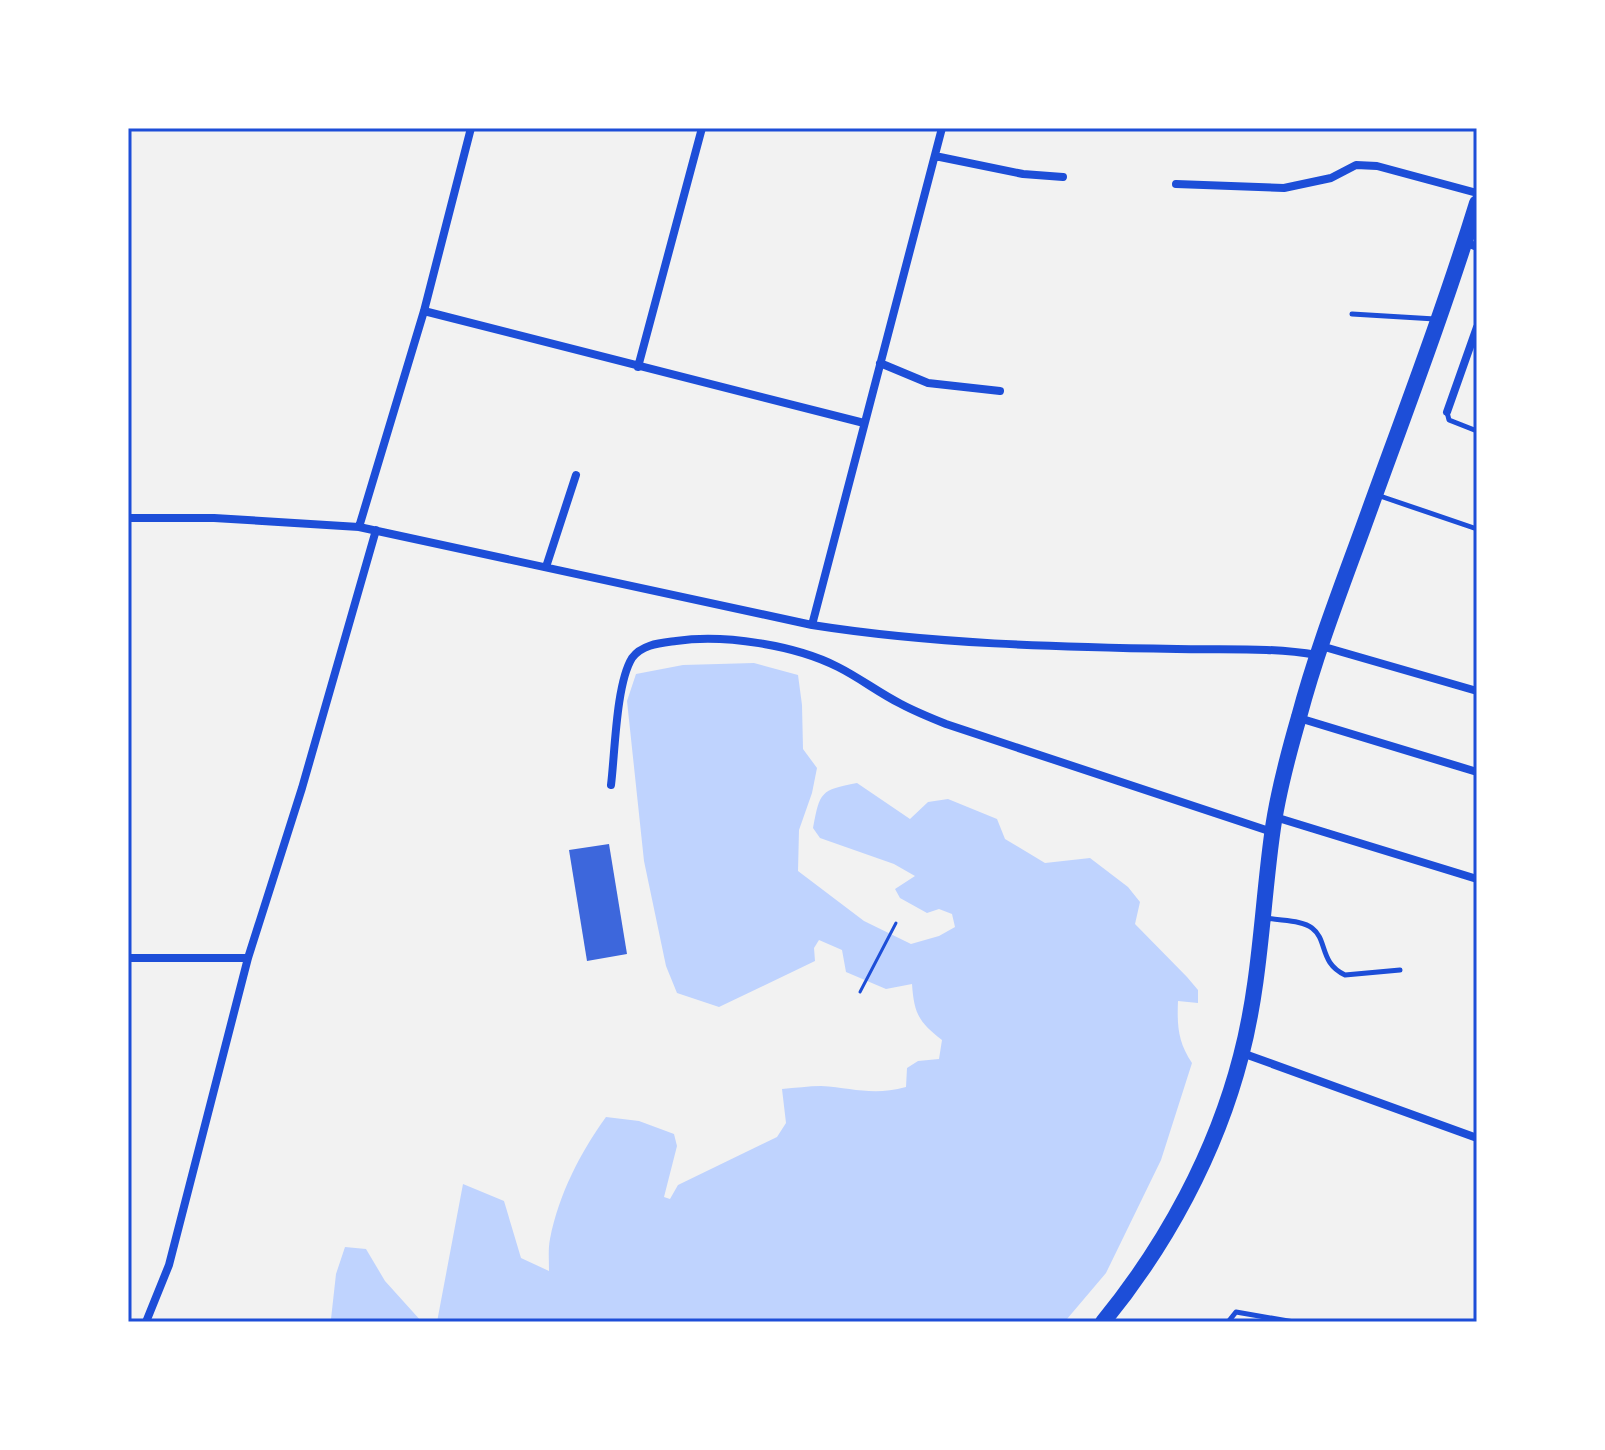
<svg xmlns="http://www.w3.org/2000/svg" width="1605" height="1450" viewBox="0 0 1605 1450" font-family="'Archivo Narrow',sans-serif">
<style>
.water{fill:#bfd3fe}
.building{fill:#3d67dc}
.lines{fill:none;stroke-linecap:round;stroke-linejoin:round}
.path{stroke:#1d4ed8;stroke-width:3}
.service{stroke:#1d4ed8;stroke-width:5}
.minor{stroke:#1d4ed8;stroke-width:8}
.primary{stroke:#1d4ed8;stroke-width:16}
.neatline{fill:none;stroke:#1d4ed8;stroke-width:3}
</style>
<rect width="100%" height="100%" fill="#f2f2f2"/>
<!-- water -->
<path class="water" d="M 754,663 L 798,675 L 802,705 L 803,749 L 817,768 L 812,793 L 799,830 L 798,871 L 864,921 L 911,944 L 939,936 L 955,927 L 952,914 L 939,909 L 927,913 L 900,898 L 895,889 L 915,876 L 894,864 L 820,838 L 813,828 C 820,792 820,790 857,783 L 910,819 L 928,802 L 948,799 L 997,819 L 1005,839 L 1045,863 L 1090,858 L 1128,887 L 1140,902 L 1135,924 L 1187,977 L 1198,990 L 1198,1003 L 1178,1001 C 1177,1026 1178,1042 1192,1063 L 1161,1160 L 1106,1273 L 1067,1319 L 1058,1322 L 437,1322 L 463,1184 L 504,1201 L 521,1258 L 549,1271 C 549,1260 548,1249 550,1239 C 559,1194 580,1153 606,1117 L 639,1121 L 674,1134 L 677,1146 L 664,1197 L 670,1199 L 678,1185 L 777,1137 L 786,1123 L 782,1089 C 795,1088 809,1086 821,1086 C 853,1088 873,1096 906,1087 L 907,1068 L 918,1061 L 939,1059 L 942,1040 C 919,1022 914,1014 912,984 L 886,989 L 846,972 L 842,950 L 819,940 L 814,948 L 815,961 L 719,1007 L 677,993 L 666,966 L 644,861 L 627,701 L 636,674 L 683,665 Z
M 345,1247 L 366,1249 L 385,1281 L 422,1322 L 326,1322 L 331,1319 L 336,1274 Z"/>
<!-- building -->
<path class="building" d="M 609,844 L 627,954 L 587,961 L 569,850 Z"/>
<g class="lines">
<!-- path -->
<path class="path" d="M 860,992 L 896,923"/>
<!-- service -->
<path class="service" d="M 1352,314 L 1435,319
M 1447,412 L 1449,420 L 1477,431
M 1380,496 L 1477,529
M 1267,918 C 1280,921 1302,920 1312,928 C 1328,940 1319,963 1345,975 L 1400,970
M 1228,1322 L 1236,1312 L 1294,1322"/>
<!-- minor -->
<path class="minor" d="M 935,156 L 1023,174 L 1063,177
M 1176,184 L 1284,188 L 1331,178 L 1356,165 L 1377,166 L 1477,193
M 1465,242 L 1477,247
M 424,311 L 864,423
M 880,363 L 928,383 L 1000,391
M 638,367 L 702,128
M 1447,412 L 1477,327
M 128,518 L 214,518 L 359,527 L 812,625 C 932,644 1056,647 1177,649 C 1225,650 1271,647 1317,655
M 359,527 L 424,311 L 471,128
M 546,567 L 576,475
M 812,625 L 942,128
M 1321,646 L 1477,691
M 1299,718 L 1477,772
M 611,785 C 615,753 616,684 632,658 C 642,644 661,643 676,641 C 724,634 795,645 838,667 C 860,678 879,693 901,704 C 916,712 931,718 946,724 L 1272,832
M 1275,817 L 1477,879
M 128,958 L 248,958
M 1242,1053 L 1477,1138
M 146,1322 L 169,1265 L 248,958 L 302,788 L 376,530"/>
<!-- primary -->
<path class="primary" d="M 1103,1322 C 1166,1245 1216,1153 1241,1056 C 1260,984 1262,908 1272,835 C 1277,795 1288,755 1299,717 C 1316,653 1340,591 1363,528 C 1402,420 1443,313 1477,203"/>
</g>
<!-- border -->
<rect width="1605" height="1450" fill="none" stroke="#ffffff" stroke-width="260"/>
<rect x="130" y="130" width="1345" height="1190" class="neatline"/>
</svg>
